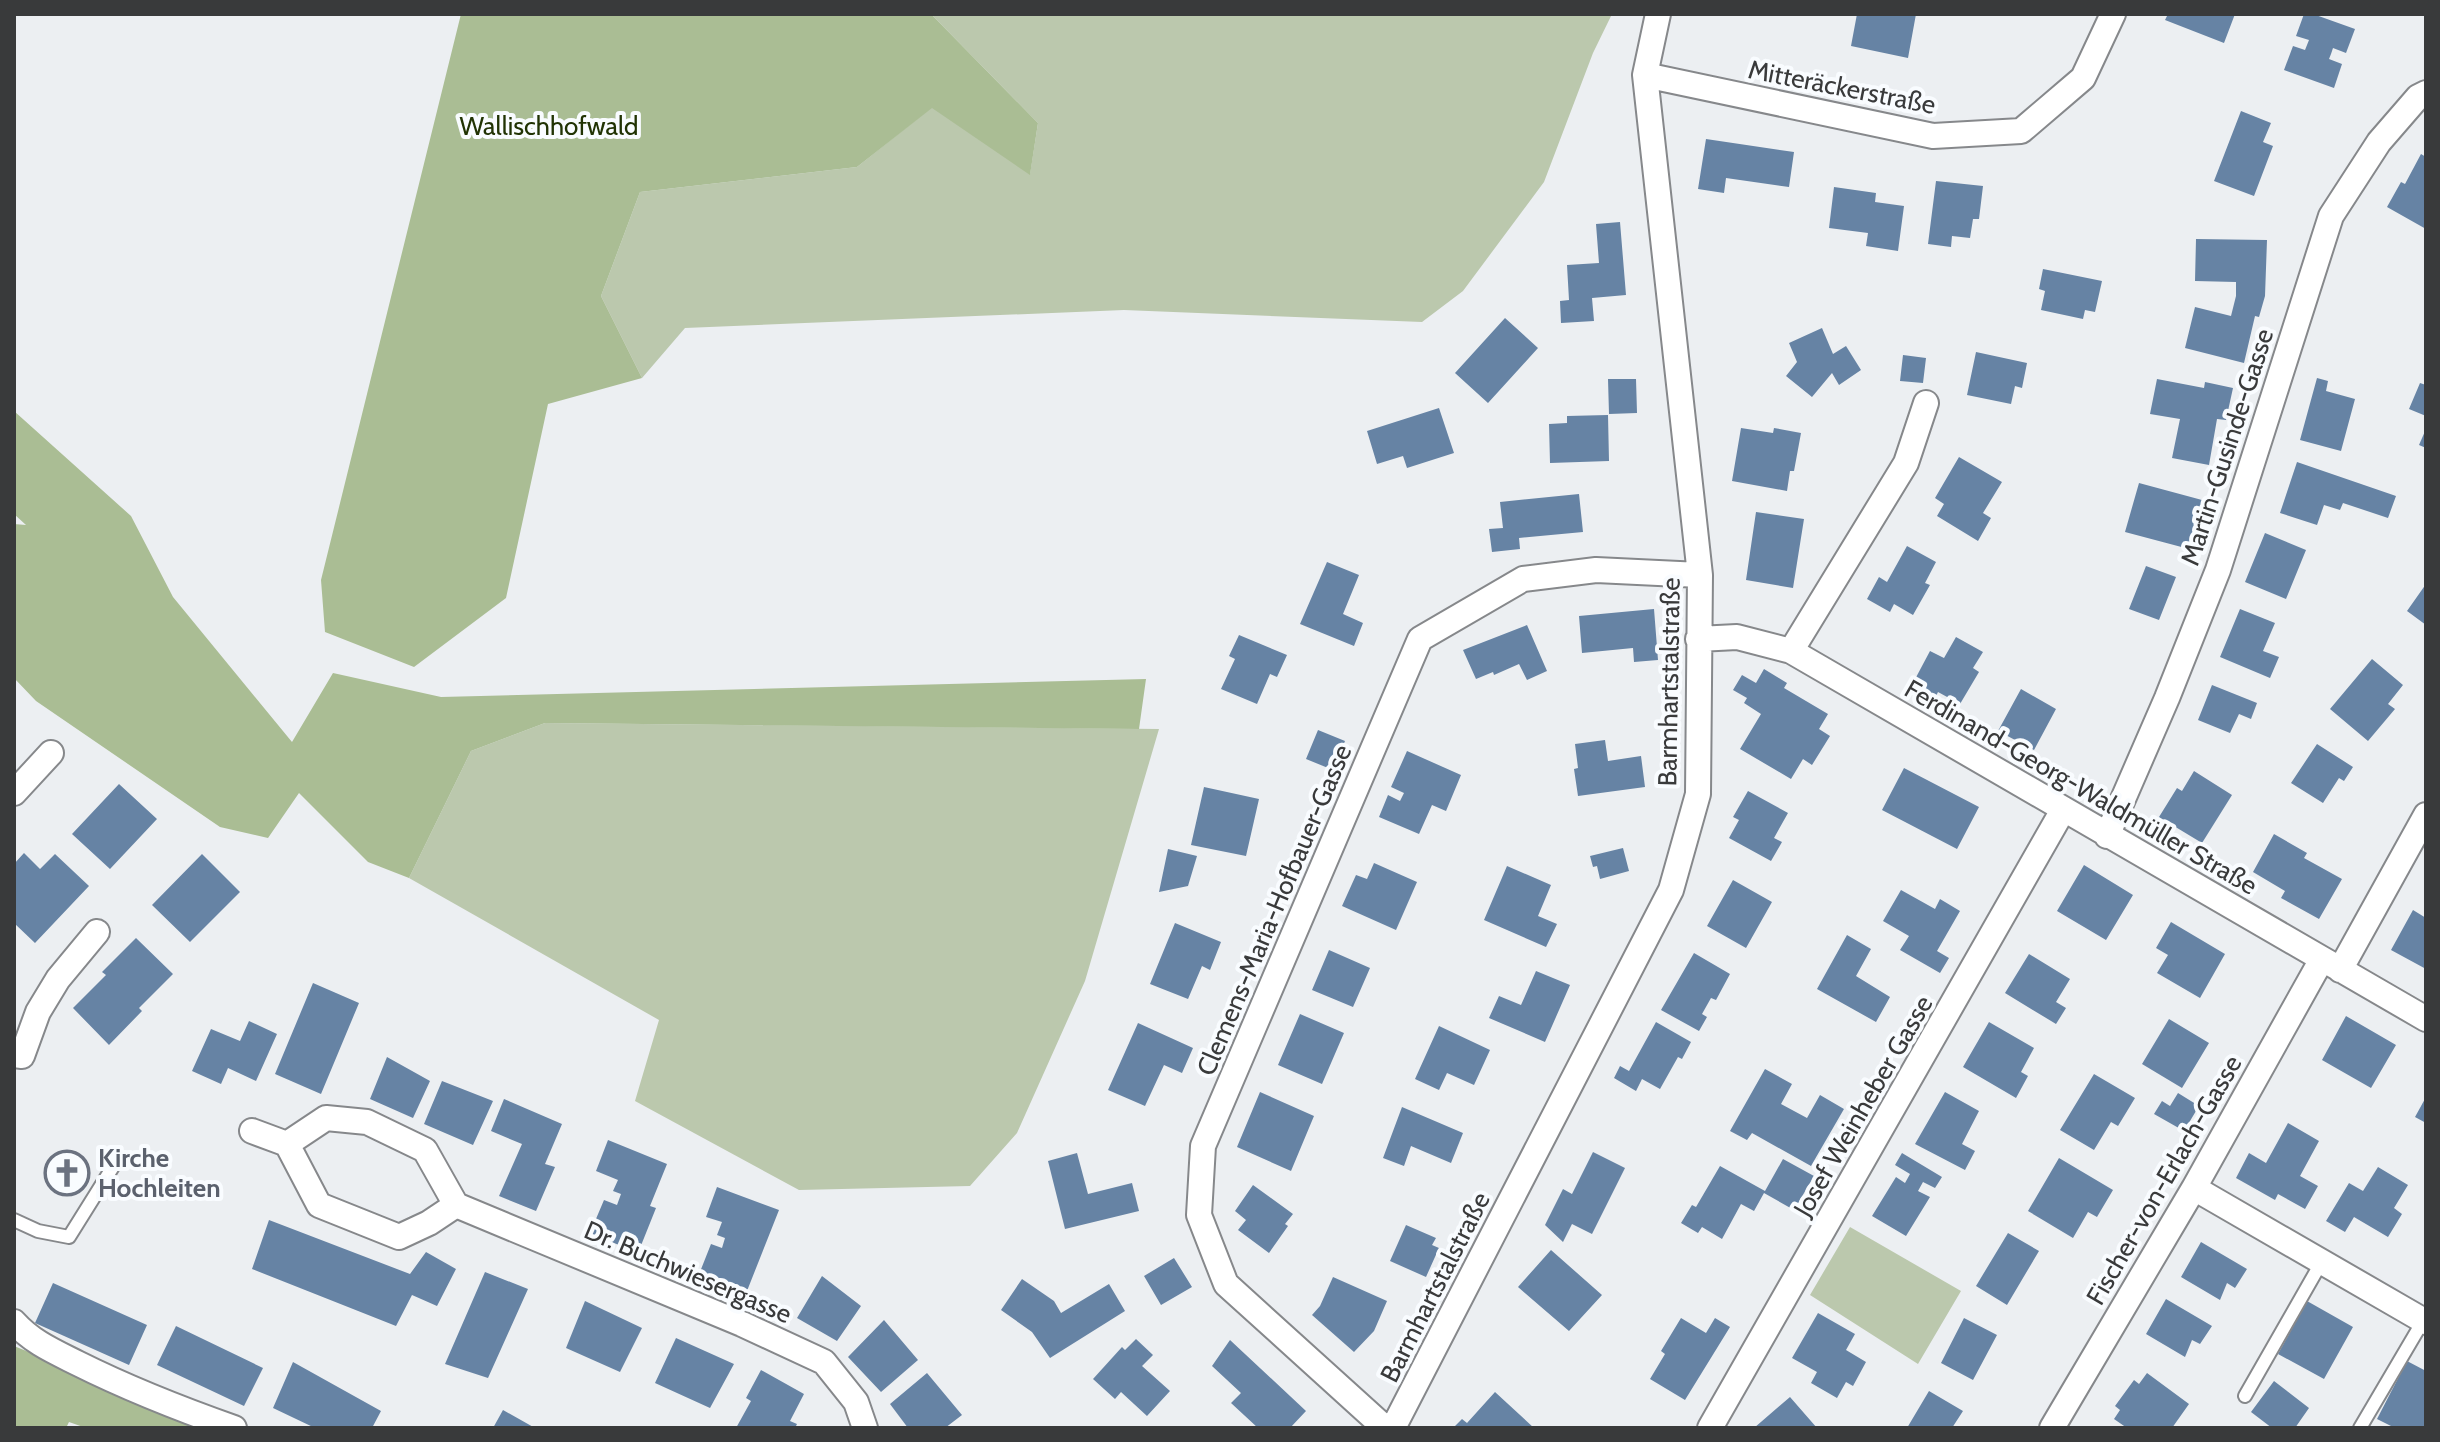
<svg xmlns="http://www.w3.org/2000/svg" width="2440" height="1442" viewBox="0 0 2440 1442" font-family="Cabin,sans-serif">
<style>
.green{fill:#bbc8ad}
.forest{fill:#aabd94}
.building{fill:#6683a4}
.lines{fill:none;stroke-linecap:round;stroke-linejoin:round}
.lane-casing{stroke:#86888b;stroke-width:16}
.street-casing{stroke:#86888b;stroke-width:28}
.lane{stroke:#fff;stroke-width:12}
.street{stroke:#fff;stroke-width:24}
.labels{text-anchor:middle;stroke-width:8;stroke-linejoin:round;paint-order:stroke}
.street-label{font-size:26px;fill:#393a3b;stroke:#f9fcff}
.park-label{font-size:26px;fill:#213304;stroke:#f9fcff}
.worship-label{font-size:26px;font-weight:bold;fill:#5b616d;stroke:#f9fcff;text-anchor:start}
</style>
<rect width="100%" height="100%" fill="#eceff2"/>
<!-- green -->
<path class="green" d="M 931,14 L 1612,14 L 1593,53 L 1544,182 L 1463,291 L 1422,322 L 1124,310 L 685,328 L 642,378 L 601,296 L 640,192 L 857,167 L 932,107 L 1030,174 L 1038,123 Z
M 545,723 L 1159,729 L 1085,981 L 1017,1133 L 970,1186 L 799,1190 L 635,1101 L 659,1020 L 409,878 L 471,751 Z
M 1850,1227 L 1961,1291 L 1918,1364 L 1810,1295 Z"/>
<!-- forest -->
<path class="forest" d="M 461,14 L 931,14 L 1038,123 L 1030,175 L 932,108 L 857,167 L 640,192 L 601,296 L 642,378 L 548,404 L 506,598 L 414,667 L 325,632 L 321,580 Z
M 14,411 L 131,516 L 173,597 L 292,742 L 333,673 L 441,697 L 1146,679 L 1139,729 L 545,723 L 471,751 L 409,878 L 368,862 L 299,793 L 268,838 L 220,827 L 36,701 L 14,678 L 14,524 L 26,525 L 14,514 Z
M 14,1346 L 216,1428 L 86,1428 L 69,1422 L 66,1428 L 14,1428 Z"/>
<!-- building -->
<path class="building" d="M 1857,14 L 1916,14 L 1908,58 L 1851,46 Z
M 2168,14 L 2235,14 L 2224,43 L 2165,20 Z
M 2304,14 L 2313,14 L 2355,29 L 2346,53 L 2333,48 L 2331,54 L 2329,59 L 2342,64 L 2334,88 L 2284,70 L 2293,46 L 2305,50 L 2309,40 L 2296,36 Z
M 2241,111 L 2271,123 L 2263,142 L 2273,146 L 2254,196 L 2214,181 Z
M 1706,139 L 1794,152 L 1789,187 L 1726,178 L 1724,193 L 1698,189 Z
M 2421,154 L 2426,157 L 2426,229 L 2387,207 L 2401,182 L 2405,184 Z
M 1936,181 L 1983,186 L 1979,219 L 1973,219 L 1970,238 L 1952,236 L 1951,247 L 1928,244 Z
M 1834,187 L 1876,193 L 1875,202 L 1904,206 L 1898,251 L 1866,246 L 1868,233 L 1829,228 Z
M 1620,222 L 1626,295 L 1592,298 L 1594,321 L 1561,323 L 1560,301 L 1569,300 L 1567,265 L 1599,263 L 1596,224 Z
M 2196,239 L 2267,240 L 2265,296 L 2259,317 L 2255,316 L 2244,363 L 2185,348 L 2195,307 L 2231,316 L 2236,296 L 2236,282 L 2195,281 Z
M 2043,269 L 2102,281 L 2095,312 L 2085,310 L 2083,319 L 2041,310 L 2045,291 L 2039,289 Z
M 1505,318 L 1538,348 L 1488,403 L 1455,373 Z
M 1822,328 L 1833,354 L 1846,346 L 1861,370 L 1839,385 L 1832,373 L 1812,397 L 1786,376 L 1797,362 L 1789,343 Z
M 1976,352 L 2027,363 L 2022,388 L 2015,386 L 2011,404 L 1967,395 Z
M 1903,355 L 1926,358 L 1923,383 L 1900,381 Z
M 2317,378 L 2328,381 L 2326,391 L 2355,399 L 2341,451 L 2300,440 Z
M 1608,379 L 1636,379 L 1637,413 L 1609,414 Z
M 2157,379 L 2204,388 L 2205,382 L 2233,388 L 2226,420 L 2217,419 L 2209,465 L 2172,458 L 2180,419 L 2150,414 Z
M 2420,383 L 2426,385 L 2426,416 L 2409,409 Z
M 1439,408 L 1454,453 L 1407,468 L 1403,456 L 1377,464 L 1367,431 Z
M 1608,415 L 1609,461 L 1550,463 L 1549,424 L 1567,423 L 1567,416 Z
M 1741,428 L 1773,433 L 1774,428 L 1801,433 L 1794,471 L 1790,471 L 1787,491 L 1732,481 Z
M 2426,429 L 2426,448 L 2419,445 Z
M 1959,457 L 2002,482 L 1983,513 L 1991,518 L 1978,541 L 1937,516 L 1944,504 L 1935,498 Z
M 2297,462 L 2396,496 L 2388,518 L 2343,503 L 2340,510 L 2324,505 L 2317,525 L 2280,513 Z
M 2139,483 L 2202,500 L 2189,549 L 2125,532 Z
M 1579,494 L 1583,532 L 1519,538 L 1520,549 L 1492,552 L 1489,529 L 1503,528 L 1500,502 Z
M 1756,512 L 1804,519 L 1793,588 L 1746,580 Z
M 2265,533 L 2306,550 L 2286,599 L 2245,582 Z
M 1907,546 L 1936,562 L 1925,583 L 1930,585 L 1913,615 L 1894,604 L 1890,612 L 1867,599 L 1879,577 L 1887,582 Z
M 1327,562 L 1359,575 L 1343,614 L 1363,623 L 1354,646 L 1300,624 Z
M 2146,566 L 2176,577 L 2159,620 L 2129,609 Z
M 2426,584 L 2426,625 L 2407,611 Z
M 1654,609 L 1658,660 L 1634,662 L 1633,648 L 1582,653 L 1579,616 Z
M 2240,609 L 2275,623 L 2263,651 L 2279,657 L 2270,678 L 2220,657 Z
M 1527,625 L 1547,671 L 1527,680 L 1519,664 L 1494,675 L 1493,672 L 1476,679 L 1463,650 Z
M 1239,635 L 1287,655 L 1277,677 L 1270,674 L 1257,704 L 1221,689 L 1235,659 L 1229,656 Z
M 1956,637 L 1983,652 L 1973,668 L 1979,672 L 1960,704 L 1938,692 L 1936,696 L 1913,683 L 1930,651 L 1944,658 Z
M 2372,659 L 2403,685 L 2388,704 L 2395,709 L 2368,741 L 2330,709 Z
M 1764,669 L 1787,683 L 1784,688 L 1828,714 L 1819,729 L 1830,736 L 1812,765 L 1803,759 L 1791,779 L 1740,749 L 1761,714 L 1744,703 L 1747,698 L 1733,690 L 1742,675 L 1756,683 Z
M 2212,685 L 2257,703 L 2251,719 L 2239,714 L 2230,733 L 2198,720 Z
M 2021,689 L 2056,709 L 2034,750 L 1998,731 Z
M 1318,730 L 1345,741 L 1333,770 L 1306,759 Z
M 1605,740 L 1608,761 L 1641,756 L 1645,787 L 1578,796 L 1574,769 L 1578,768 L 1575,744 Z
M 2317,744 L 2353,767 L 2344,781 L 2339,778 L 2323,803 L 2291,783 Z
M 1407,751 L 1461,775 L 1446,811 L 1432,805 L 1419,834 L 1379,817 L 1388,795 L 1400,801 L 1404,793 L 1391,787 Z
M 1904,768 L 1979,807 L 1957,849 L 1882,810 Z
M 2194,771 L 2232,795 L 2202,843 L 2159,817 L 2177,788 L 2182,791 Z
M 119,784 L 157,819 L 110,869 L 72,834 Z
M 1204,787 L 1259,799 L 1246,856 L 1191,845 Z
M 1748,791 L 1788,813 L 1774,838 L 1782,842 L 1771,861 L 1729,838 L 1739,820 L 1733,817 Z
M 2274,834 L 2307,853 L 2304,858 L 2342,879 L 2319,919 L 2281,898 L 2285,891 L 2253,872 Z
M 1623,848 L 1629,871 L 1600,879 L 1597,866 L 1593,867 L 1590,856 Z
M 1168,849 L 1197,856 L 1188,886 L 1159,892 Z
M 24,853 L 40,869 L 55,854 L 89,886 L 35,943 L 14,923 L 14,864 Z
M 202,854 L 240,892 L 190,942 L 152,905 Z
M 1374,863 L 1417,882 L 1396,930 L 1342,906 L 1356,875 L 1367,879 Z
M 2084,865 L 2133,895 L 2106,940 L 2057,911 Z
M 1507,866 L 1551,885 L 1538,916 L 1557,924 L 1546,947 L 1484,920 Z
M 1733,880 L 1772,902 L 1746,948 L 1707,926 Z
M 1901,890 L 1935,909 L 1940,899 L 1960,911 L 1937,951 L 1949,958 L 1940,973 L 1900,950 L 1909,936 L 1883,921 Z
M 2413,910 L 2426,918 L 2426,969 L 2391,950 Z
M 2171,922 L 2225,954 L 2200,998 L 2157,973 L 2168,955 L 2156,948 Z
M 1175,923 L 1221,942 L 1210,970 L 1202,966 L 1188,999 L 1150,984 Z
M 1847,935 L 1871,949 L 1856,976 L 1890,997 L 1876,1022 L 1817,989 Z
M 136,938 L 173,974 L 139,1008 L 142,1011 L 109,1045 L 73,1008 L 106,975 L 102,972 Z
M 1329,950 L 1370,968 L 1353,1007 L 1312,990 Z
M 1694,953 L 1730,974 L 1716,1000 L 1711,998 L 1702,1014 L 1707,1017 L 1699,1031 L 1661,1010 Z
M 2029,954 L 2070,979 L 2056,1002 L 2066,1008 L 2056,1024 L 2005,993 Z
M 1536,971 L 1570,985 L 1545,1042 L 1489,1018 L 1499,996 L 1521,1005 Z
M 313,983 L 359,1003 L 321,1094 L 275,1074 Z
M 1300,1014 L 1344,1033 L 1322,1084 L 1278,1065 Z
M 2346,1016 L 2396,1045 L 2371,1088 L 2322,1060 Z
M 2169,1019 L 2209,1043 L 2182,1088 L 2142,1064 Z
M 249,1021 L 277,1034 L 256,1081 L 228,1068 L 221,1084 L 192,1071 L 211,1029 L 240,1041 Z
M 1656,1022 L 1691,1042 L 1682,1059 L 1678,1057 L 1660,1089 L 1642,1079 L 1636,1091 L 1614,1078 L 1620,1066 L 1629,1071 Z
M 1989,1022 L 2034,1048 L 2021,1072 L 2028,1076 L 2016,1098 L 1963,1067 Z
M 1138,1023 L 1193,1048 L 1182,1073 L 1164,1065 L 1145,1106 L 1108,1090 Z
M 1439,1026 L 1490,1050 L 1474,1085 L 1447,1073 L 1439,1090 L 1415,1079 Z
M 387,1057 L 430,1081 L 413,1118 L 370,1099 Z
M 1765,1069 L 1792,1084 L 1781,1104 L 1807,1118 L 1820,1095 L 1844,1109 L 1811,1166 L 1752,1133 L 1747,1140 L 1730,1131 Z
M 2094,1074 L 2135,1098 L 2118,1126 L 2111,1122 L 2094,1150 L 2060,1130 Z
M 442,1081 L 493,1101 L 473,1145 L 424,1124 Z
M 1260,1092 L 1314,1116 L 1291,1171 L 1237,1147 Z
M 1945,1092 L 1979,1111 L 1962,1144 L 1975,1151 L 1965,1170 L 1915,1144 Z
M 2178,1093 L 2199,1106 L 2184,1131 L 2154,1114 L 2162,1101 L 2170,1106 Z
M 2426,1097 L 2426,1123 L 2415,1117 Z
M 504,1099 L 562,1124 L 545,1164 L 555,1167 L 536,1211 L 499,1196 L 522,1144 L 491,1131 Z
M 1402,1107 L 1463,1133 L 1451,1163 L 1411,1146 L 1404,1166 L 1383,1158 Z
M 2288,1123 L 2319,1141 L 2300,1176 L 2318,1186 L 2305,1209 L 2278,1194 L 2275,1200 L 2236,1178 L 2249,1153 L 2266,1163 Z
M 608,1140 L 667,1164 L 650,1206 L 656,1208 L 638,1253 L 590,1233 L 604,1200 L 617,1205 L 621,1194 L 613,1191 L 618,1180 L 596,1171 Z
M 1593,1152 L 1625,1168 L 1592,1234 L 1572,1224 L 1563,1242 L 1545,1225 L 1563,1189 L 1572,1194 Z
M 1077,1153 L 1088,1194 L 1132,1183 L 1139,1211 L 1065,1229 L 1048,1161 Z
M 1902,1153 L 1942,1177 L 1935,1188 L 1923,1182 L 1918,1191 L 1930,1197 L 1906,1236 L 1872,1216 L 1896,1177 L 1905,1183 L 1910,1174 L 1895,1165 Z
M 2059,1158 L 2113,1190 L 2097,1217 L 2088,1212 L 2073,1238 L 2028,1211 Z
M 1783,1159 L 1814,1176 L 1794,1210 L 1764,1193 L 1754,1211 L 1741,1204 L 1722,1239 L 1702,1227 L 1698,1233 L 1681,1223 L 1692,1205 L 1696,1207 L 1720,1166 L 1765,1191 Z
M 2378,1167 L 2408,1185 L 2394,1208 L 2402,1214 L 2388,1237 L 2354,1217 L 2345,1232 L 2326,1221 L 2349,1183 L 2363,1191 Z
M 1253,1185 L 1293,1214 L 1285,1224 L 1288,1226 L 1269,1253 L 1238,1230 L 1246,1220 L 1235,1211 Z
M 717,1187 L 779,1210 L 745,1296 L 726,1289 L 725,1292 L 696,1282 L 711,1244 L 722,1248 L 725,1238 L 717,1235 L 722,1222 L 706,1217 Z
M 269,1220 L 410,1274 L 426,1252 L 456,1269 L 437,1306 L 412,1295 L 396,1326 L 252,1269 Z
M 1406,1225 L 1436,1238 L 1432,1245 L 1439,1248 L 1426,1277 L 1390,1261 Z
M 2008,1233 L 2039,1251 L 2007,1305 L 1976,1286 Z
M 2201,1242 L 2247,1269 L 2235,1288 L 2227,1283 L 2220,1300 L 2181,1277 Z
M 1551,1250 L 1602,1295 L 1569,1331 L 1518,1287 Z
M 1174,1258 L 1192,1287 L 1161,1305 L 1144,1276 Z
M 485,1272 L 528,1289 L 488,1378 L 445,1364 Z
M 822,1276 L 861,1306 L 837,1341 L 797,1318 Z
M 1333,1277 L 1387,1301 L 1374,1331 L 1354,1352 L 1312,1315 L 1320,1306 Z
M 1022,1279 L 1054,1301 L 1061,1313 L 1109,1284 L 1125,1311 L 1050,1358 L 1032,1332 L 1001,1310 Z
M 53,1283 L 147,1325 L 129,1365 L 35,1323 Z
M 2166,1299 L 2212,1326 L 2200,1344 L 2192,1340 L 2185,1357 L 2146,1334 Z
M 585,1301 L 642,1328 L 620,1372 L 566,1348 Z
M 2307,1301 L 2353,1327 L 2324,1379 L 2278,1354 Z
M 1818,1313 L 1855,1334 L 1846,1350 L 1866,1362 L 1853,1386 L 1846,1382 L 1837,1398 L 1811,1383 L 1817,1372 L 1792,1358 Z
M 1681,1318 L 1706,1333 L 1715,1318 L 1730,1327 L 1685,1400 L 1650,1379 L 1665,1354 L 1661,1351 Z
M 1964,1318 L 1997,1335 L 1973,1380 L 1941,1363 Z
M 884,1320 L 918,1360 L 881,1392 L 848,1357 Z
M 176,1326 L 263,1368 L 244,1406 L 157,1365 Z
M 676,1338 L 734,1364 L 710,1408 L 655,1383 Z
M 1136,1339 L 1153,1355 L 1142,1366 L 1170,1391 L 1147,1416 L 1121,1392 L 1115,1399 L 1093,1379 L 1122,1347 L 1125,1350 Z
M 1230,1340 L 1306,1411 L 1290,1428 L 1258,1428 L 1231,1403 L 1241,1393 L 1212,1366 Z
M 2407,1361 L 2426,1371 L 2426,1428 L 2395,1428 L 2377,1419 Z
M 293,1362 L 381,1411 L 372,1428 L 315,1428 L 273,1408 Z
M 761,1370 L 804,1394 L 790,1421 L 797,1424 L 795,1428 L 736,1428 L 751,1401 L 746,1398 Z
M 927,1373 L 962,1415 L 945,1428 L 908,1428 L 890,1404 Z
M 2147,1373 L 2189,1404 L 2172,1428 L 2127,1428 L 2114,1419 L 2120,1410 L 2115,1406 L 2134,1380 L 2139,1384 Z
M 2274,1381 L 2309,1408 L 2295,1428 L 2272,1428 L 2251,1412 Z
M 1929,1391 L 1963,1411 L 1952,1428 L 1907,1428 Z
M 1495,1392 L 1534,1428 L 1453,1428 L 1462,1419 L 1467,1423 Z
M 1790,1397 L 1817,1428 L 1754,1428 Z
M 503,1410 L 535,1428 L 493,1428 Z"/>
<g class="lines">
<!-- lane casing -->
<g class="lane-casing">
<path id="lane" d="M 14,1220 L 38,1231 L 69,1237 L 119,1157
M 2245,1396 L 2321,1263
M 2360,1428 L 2423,1321"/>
</g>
<!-- street casing -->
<g class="street-casing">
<path id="street" d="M 1645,75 L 1933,136 L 2021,131 L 2083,78 L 2113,14
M 1698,639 L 1737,637 L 1791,651 L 2426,1019
M 1791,651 L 1906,463 L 1926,403
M 14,793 L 51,753
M 2107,836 L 2167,698 L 2218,570 L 2331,216 L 2379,142 L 2418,97 L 2426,93
M 2340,970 L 2426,815
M 14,1055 L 22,1056 L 38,1012 L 58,979 L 97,932
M 326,1118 L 367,1122 L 425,1150 L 456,1205 L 429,1223 L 399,1237 L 319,1205 L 287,1144 Z
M 252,1131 L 287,1144
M 2194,1188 L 2426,1322
M 456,1205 L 742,1324 L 824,1362 L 856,1402 L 865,1428
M 14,1322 C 32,1342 53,1351 77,1363 C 127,1388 180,1409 234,1428
M 1385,1428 L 1226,1284 L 1199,1215 L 1203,1146 L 1420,639 L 1523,579 L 1596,570 L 1700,575
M 1393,1428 L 1671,890 L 1698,794 L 1700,575 L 1645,75 L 1658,14
M 1710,1428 L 2063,810
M 2052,1428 L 2194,1188 L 2322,959"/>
</g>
<!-- lane -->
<use href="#lane" class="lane"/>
<!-- street -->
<use href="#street" class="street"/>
</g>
<!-- icons -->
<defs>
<g id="church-ring" transform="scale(2.3)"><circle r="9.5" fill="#f9fcff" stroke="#6b7280" stroke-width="1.5"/><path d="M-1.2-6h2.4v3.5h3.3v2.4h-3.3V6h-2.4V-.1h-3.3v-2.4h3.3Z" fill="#6b7280"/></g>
</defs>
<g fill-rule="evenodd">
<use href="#church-ring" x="67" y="1173"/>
</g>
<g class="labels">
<!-- street labels -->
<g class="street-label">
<text transform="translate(1842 87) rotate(11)" y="9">Mitteräckerstraße</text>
<text transform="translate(2227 447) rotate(-72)" y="9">Martin-Gusinde-Gasse</text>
<text transform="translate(1669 682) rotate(-89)" y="9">Barmhartstalstraße</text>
<text transform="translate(2081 787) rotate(30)" y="9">Ferdinand-Georg-Waldmüller Straße</text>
<text transform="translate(1274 910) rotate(-67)" y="9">Clemens-Maria-Hofbauer-Gasse</text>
<text transform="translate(1863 1106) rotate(-60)" y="9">Josef Weinheber Gasse</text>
<text transform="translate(2164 1180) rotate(-60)" y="9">Fischer-von-Erlach-Gasse</text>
<text transform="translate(688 1272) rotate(23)" y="9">Dr. Buchwiesergasse</text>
<text transform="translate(1435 1287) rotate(-63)" y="9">Barmhartstalstraße</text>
</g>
<!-- park labels -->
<g class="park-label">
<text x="549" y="135">Wallischhofwald</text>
</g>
<!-- worship labels -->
<g class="worship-label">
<text x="98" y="1167">Kirche<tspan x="98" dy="30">Hochleiten</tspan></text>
</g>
</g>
<!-- border -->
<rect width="2440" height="1442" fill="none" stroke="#393a3b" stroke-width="32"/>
</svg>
